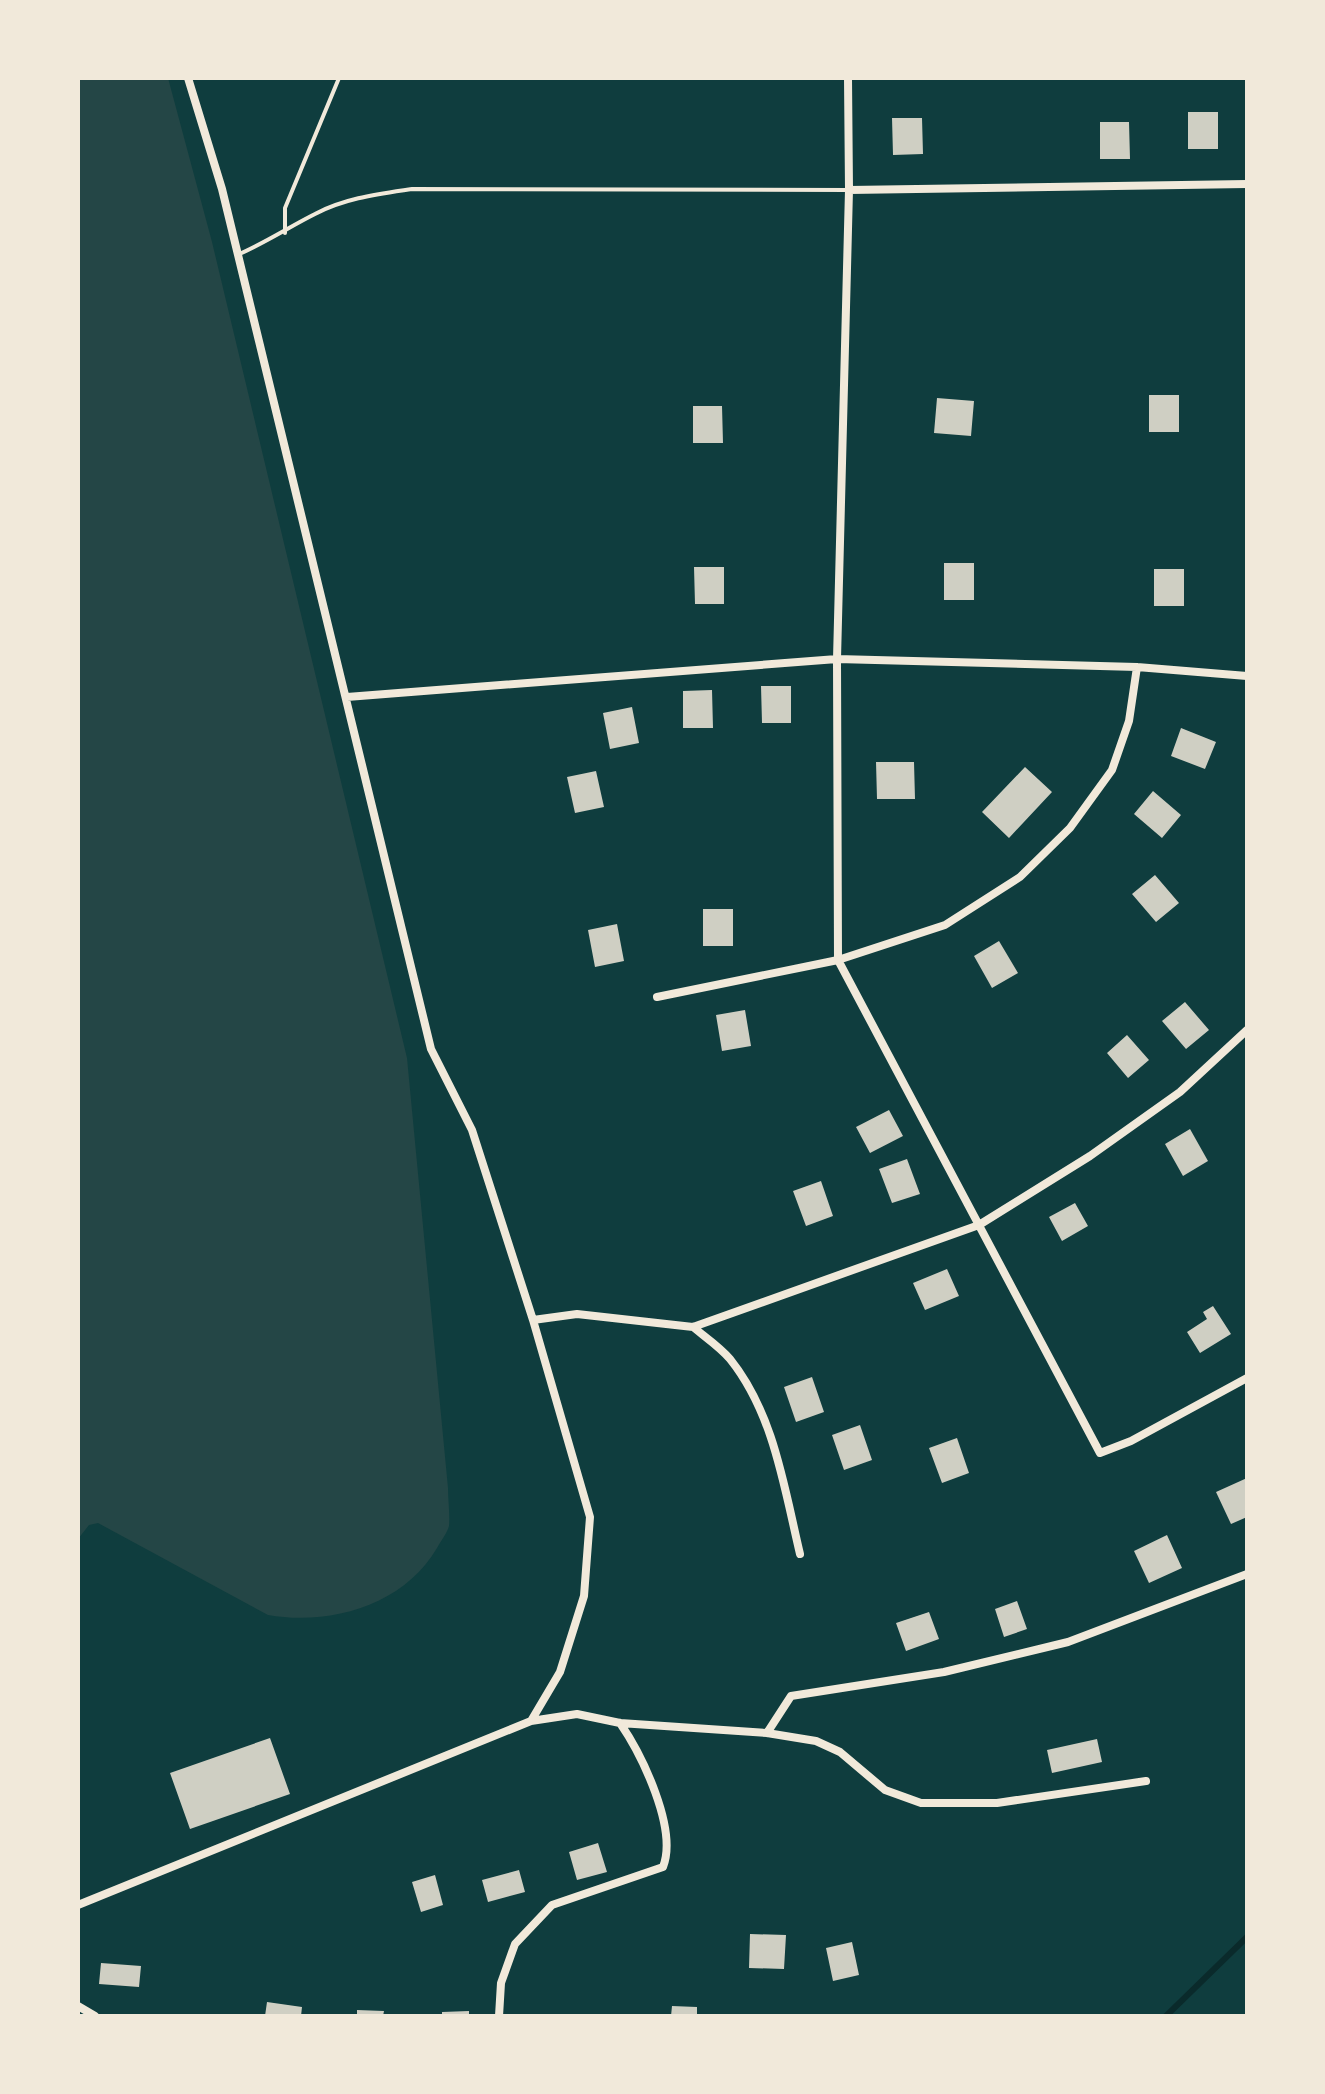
<svg xmlns="http://www.w3.org/2000/svg" width="1325" height="2094" viewBox="0 0 1325 2094" font-family="Inter,sans-serif">
<style>
.green{fill:#244646}
.lines{fill:none;stroke-linecap:round;stroke-linejoin:round}
.stream{stroke:#0a2a2b;stroke-width:6}
.building{fill:#cfcfc3}
.service{stroke:#f1e9da;stroke-width:4}
.minor{stroke:#f1e9da;stroke-width:8}
</style>
<rect width="100%" height="100%" fill="#0f3d3e"/>
<!-- green -->
<path class="green" d="M 78,78 L 168,78 L 212,242 L 407,1058 L 448,1488 C 448,1500 450,1514 449,1526 C 447,1533 441,1541 437,1548 C 404,1605 330,1626 268,1615 L 98,1523 L 89,1525 L 78,1539 Z"/>
<g class="lines">
<!-- stream -->
<path class="stream" d="M 1166,2016 L 1247,1937"/>
</g>
<!-- building -->
<path class="building" d="M 1188,112 L 1218,112 L 1218,149 L 1188,149 Z
M 892,118 L 922,118 L 923,154 L 893,155 Z
M 1100,122 L 1129,122 L 1130,159 L 1100,159 Z
M 1149,395 L 1179,395 L 1179,432 L 1149,432 Z
M 937,398 L 974,401 L 971,436 L 934,433 Z
M 693,406 L 722,406 L 723,443 L 693,443 Z
M 944,563 L 974,563 L 974,600 L 944,600 Z
M 694,567 L 724,567 L 724,604 L 695,604 Z
M 1154,569 L 1184,569 L 1184,606 L 1154,606 Z
M 761,686 L 791,686 L 791,723 L 762,723 Z
M 712,690 L 713,728 L 683,728 L 683,691 Z
M 632,707 L 639,743 L 610,749 L 603,713 Z
M 1181,728 L 1216,742 L 1205,769 L 1171,756 Z
M 876,762 L 914,762 L 915,799 L 877,799 Z
M 1025,767 L 1052,792 L 1009,838 L 982,812 Z
M 596,771 L 604,807 L 575,813 L 567,777 Z
M 1153,791 L 1181,815 L 1162,838 L 1134,814 Z
M 1155,875 L 1179,903 L 1156,922 L 1132,894 Z
M 703,909 L 733,909 L 733,946 L 703,946 Z
M 617,924 L 624,961 L 595,967 L 588,930 Z
M 999,941 L 1018,973 L 992,988 L 974,956 Z
M 1185,1002 L 1209,1030 L 1186,1049 L 1162,1021 Z
M 745,1010 L 751,1046 L 722,1051 L 716,1015 Z
M 1127,1035 L 1149,1060 L 1128,1078 L 1107,1053 Z
M 889,1110 L 903,1136 L 870,1153 L 856,1127 Z
M 1190,1129 L 1208,1161 L 1183,1176 L 1165,1144 Z
M 907,1159 L 920,1194 L 892,1203 L 879,1169 Z
M 821,1181 L 833,1216 L 806,1226 L 793,1191 Z
M 1075,1203 L 1088,1226 L 1062,1241 L 1049,1217 Z
M 947,1269 L 959,1296 L 925,1310 L 913,1283 Z
M 1213,1306 L 1231,1334 L 1200,1353 L 1187,1332 L 1207,1319 L 1203,1312 Z
M 812,1377 L 824,1412 L 796,1422 L 784,1387 Z
M 860,1425 L 872,1460 L 844,1470 L 832,1435 Z
M 957,1438 L 969,1473 L 942,1483 L 929,1448 Z
M 1247,1478 L 1247,1517 L 1231,1524 L 1216,1492 Z
M 1167,1535 L 1182,1568 L 1149,1583 L 1134,1551 Z
M 1017,1601 L 1027,1629 L 1004,1637 L 995,1609 Z
M 929,1612 L 939,1639 L 906,1651 L 896,1623 Z
M 270,1738 L 290,1794 L 190,1829 L 170,1773 Z
M 1097,1739 L 1102,1762 L 1052,1773 L 1047,1750 Z
M 598,1843 L 607,1872 L 577,1880 L 569,1852 Z
M 519,1870 L 525,1892 L 488,1902 L 482,1880 Z
M 435,1875 L 443,1905 L 421,1912 L 412,1882 Z
M 750,1934 L 786,1935 L 784,1969 L 749,1968 Z
M 852,1942 L 859,1975 L 833,1981 L 826,1948 Z
M 101,1963 L 141,1966 L 139,1987 L 99,1984 Z
M 267,2002 L 302,2007 L 301,2016 L 265,2016 Z
M 672,2006 L 697,2007 L 697,2016 L 671,2016 Z
M 357,2010 L 384,2011 L 383,2016 L 357,2016 Z
M 469,2011 L 469,2016 L 442,2016 L 442,2012 Z"/>
<g class="lines">
<!-- service -->
<path class="service" d="M 285,233 L 285,208 L 339,78
M 237,255 C 265,243 289,227 315,214 C 345,198 379,194 412,189 L 849,190"/>
<!-- minor -->
<path class="minor" d="M 188,78 L 222,189 L 431,1049 L 472,1130 L 533,1320 L 590,1517 L 584,1596 L 560,1672 L 531,1721
M 848,78 L 849,190 L 837,659 L 838,960 L 1100,1453 L 1131,1441 L 1247,1378
M 849,190 L 1247,184
M 347,697 L 837,659 L 1137,667 L 1247,676
M 657,997 L 838,960 L 945,925 L 1020,877 L 1070,828 L 1112,770 L 1129,721 L 1137,667
M 533,1320 L 577,1314 L 693,1327 L 979,1225 L 1090,1156 L 1180,1092 L 1247,1030
M 693,1327 C 705,1337 720,1347 730,1359 C 774,1414 784,1487 800,1554
M 767,1733 L 791,1696 L 944,1672 L 1068,1642 L 1247,1574
M 78,1905 L 531,1721 L 577,1714 L 620,1723 L 767,1733 L 816,1741 L 840,1752 L 885,1790 L 921,1803 L 997,1803 L 1146,1781
M 78,2006 L 95,2016
M 499,2016 L 501,1983 L 515,1944 L 552,1905 L 663,1867 C 678,1829 642,1755 620,1723"/>
</g>
<!-- border -->
<rect width="1325" height="2094" fill="none" stroke="#f1e9da" stroke-width="160"/>
</svg>
